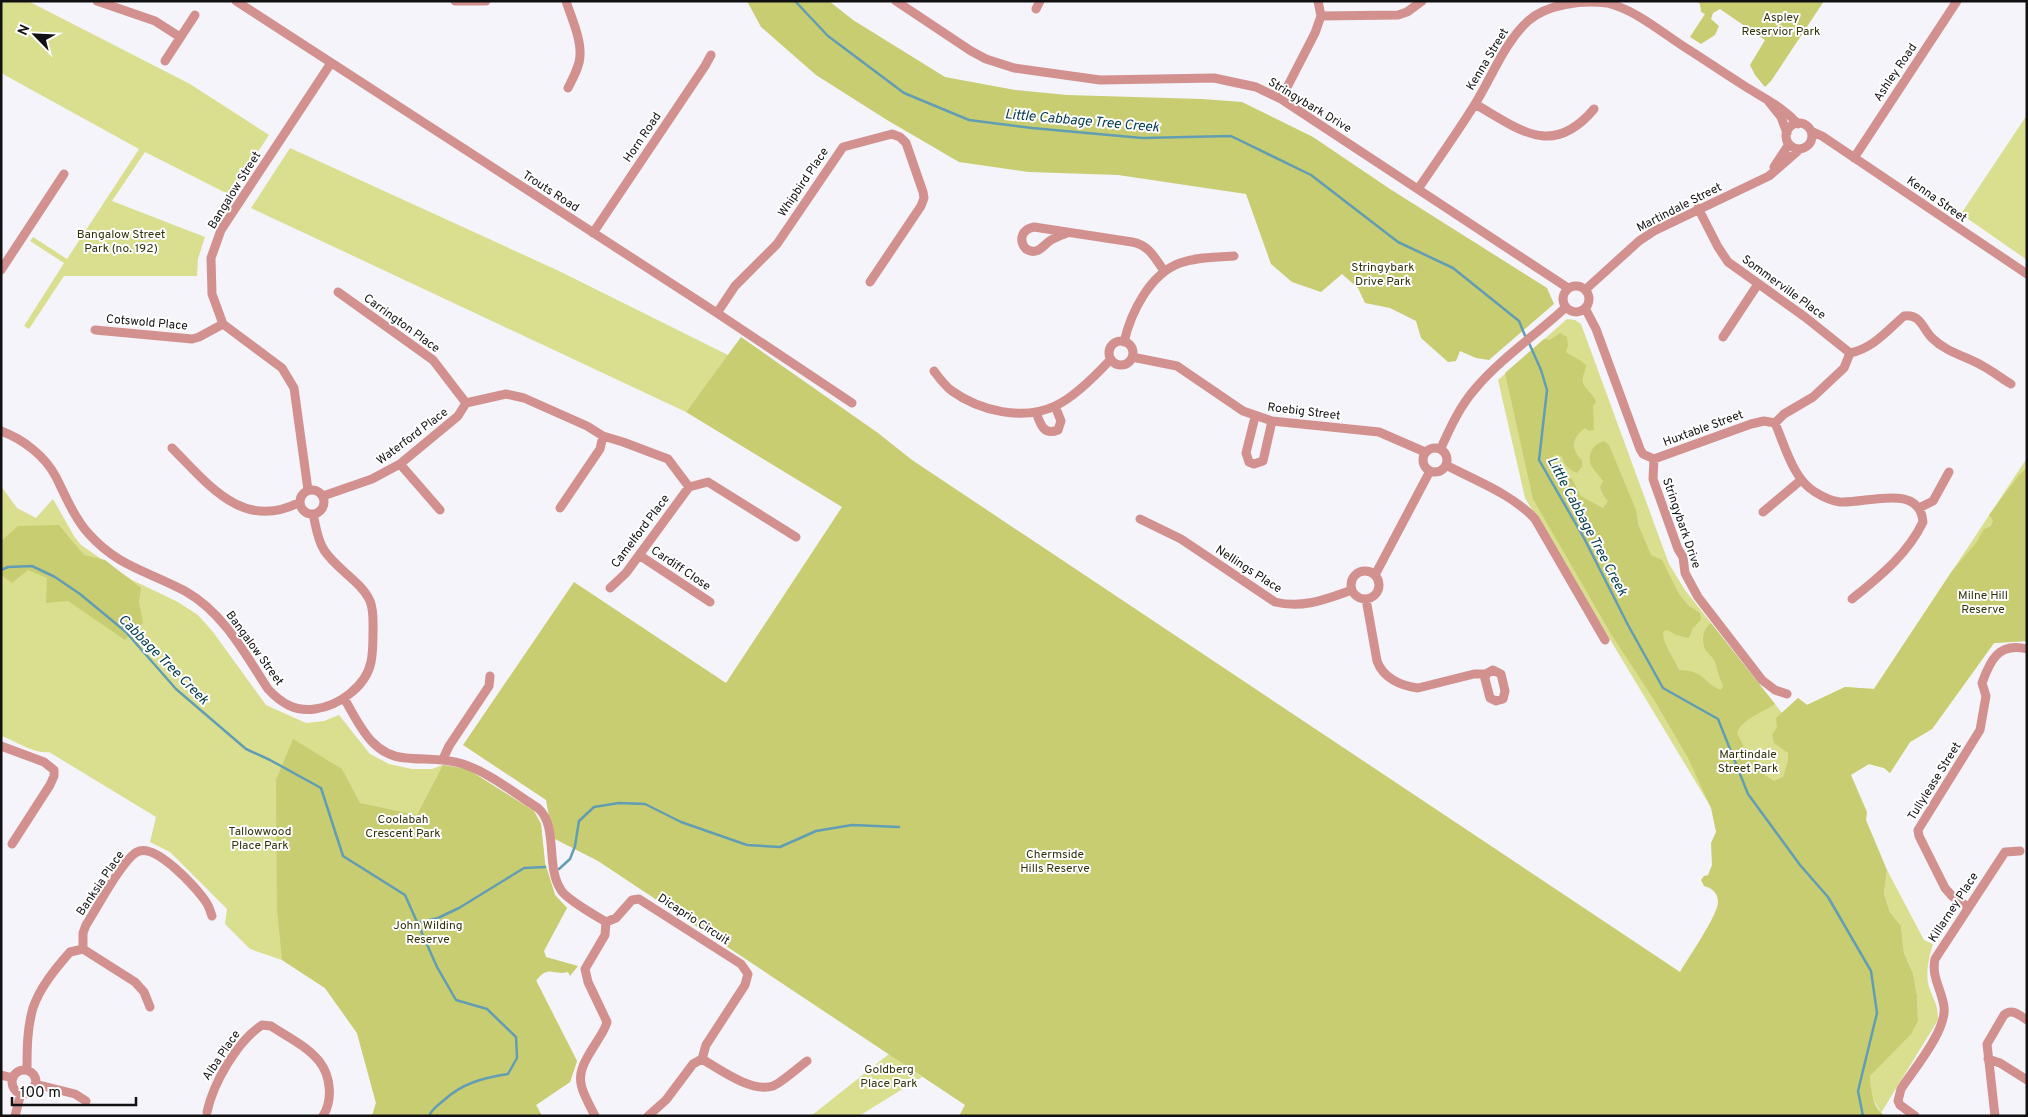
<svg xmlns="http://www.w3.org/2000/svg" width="2028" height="1117" viewBox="0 0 2028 1117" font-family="Overpass,sans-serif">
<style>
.green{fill:#dadf90}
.forest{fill:#c8cd71}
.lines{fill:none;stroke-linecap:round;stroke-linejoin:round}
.stream{stroke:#629eb3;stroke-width:2.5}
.minor{stroke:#d2918f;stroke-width:9}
.labels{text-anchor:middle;stroke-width:4;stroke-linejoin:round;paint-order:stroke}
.park-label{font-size:12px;fill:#31320a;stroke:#fff}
.street-label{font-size:12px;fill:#111113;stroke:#fff}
.water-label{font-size:14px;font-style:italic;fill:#023949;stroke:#fff}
</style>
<rect width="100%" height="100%" fill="#f4f4fa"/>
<!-- green -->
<path class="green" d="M 1,1 L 28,1 L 190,84 L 269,135 L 230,195 L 145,152 L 112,201 L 205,237 L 198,259 L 197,276 L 64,276 L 29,329 L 24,326 L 64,263 L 30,241 L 33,237 L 67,259 L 139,149 L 1,73 Z
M 2027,115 L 2027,260 L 1961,214 Z
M 290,148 L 559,271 L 728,355 L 686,412 L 251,208 Z
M 1567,319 L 1575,320 L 1581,324 L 1669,564 L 1685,590 L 1782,713 L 1798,698 L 1807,705 L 1845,687 L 1874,689 L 2027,458 L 2027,641 L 1994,643 L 1932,729 L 1910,742 L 1890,773 L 1884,768 L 1869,764 L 1837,776 L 1733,844 L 1525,498 L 1498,380 Z
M 1,486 L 17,508 L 36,518 L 53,499 L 74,536 L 81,545 L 132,580 L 178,602 L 198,615 L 213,632 L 266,705 L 306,723 L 324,721 L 339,715 L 370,754 L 389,764 L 412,769 L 432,769 L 443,765 L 467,769 L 534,811 L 541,824 L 545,863 L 555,895 L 567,908 L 528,964 L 577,1061 L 570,1082 L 536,1105 L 542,1116 L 372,1116 L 376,1103 L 357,1033 L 325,988 L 282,960 L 250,949 L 225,924 L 227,909 L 170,852 L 150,842 L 156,817 L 49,752 C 32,754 17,741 1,736 Z
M 1887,870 L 1924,940 L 1933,944 C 1929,957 1925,973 1929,987 C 1934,1002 1938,1003 1938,1020 L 1881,1113 L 1871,1095 L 1870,1076 L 1918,1021 L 1917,995 L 1913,973 L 1904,953 L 1901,926 L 1890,912 L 1884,894 Z
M 889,1054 L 922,1077 L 859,1116 L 811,1116 Z"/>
<!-- forest -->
<path class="forest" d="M 747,1 L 829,1 L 853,20 L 945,77 L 1015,90 L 1067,95 L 1202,99 L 1242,102 L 1313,137 L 1390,189 L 1547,288 L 1554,304 L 1489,360 L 1476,358 L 1460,351 L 1456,361 L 1448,362 L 1421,338 L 1416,321 L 1390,308 L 1365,303 L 1358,288 L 1342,274 L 1321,292 L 1292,282 L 1271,264 L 1246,194 L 1118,175 L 1029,172 L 959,162 L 887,120 L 816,75 L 761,27 Z
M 1697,1 L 1824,1 L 1771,81 L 1765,87 L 1755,75 L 1750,65 L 1765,40 L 1720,9 L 1713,13 L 1711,19 L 1719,26 L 1715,35 L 1701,44 L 1690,37 L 1705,14 L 1701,12 L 1700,4 Z
M 1560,333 L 1567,337 L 1568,345 L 1566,352 C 1573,357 1579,358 1586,365 C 1586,370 1584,372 1583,377 C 1580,387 1594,393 1596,402 L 1593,406 L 1594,430 L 1589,431 L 1585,428 C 1572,438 1570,449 1582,460 L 1582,467 L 1577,473 C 1570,470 1564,466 1562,457 L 1556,454 L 1553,457 L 1553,463 L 1557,470 L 1572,479 L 1581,496 L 1603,508 L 1608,501 L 1603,495 L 1600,487 L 1603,481 C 1600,476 1595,472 1592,467 C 1586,456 1592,444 1604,441 L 1609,445 L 1636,510 L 1638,524 L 1651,555 L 1662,560 L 1679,594 L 1688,605 L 1700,613 L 1701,620 L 1693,628 L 1689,638 L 1676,635 L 1667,630 L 1663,632 C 1663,646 1674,657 1679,670 C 1707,671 1701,682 1721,690 L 1723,685 C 1718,676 1718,671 1715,662 C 1713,657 1708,654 1705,649 C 1701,640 1703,629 1711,623 L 1775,704 C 1762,713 1743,718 1737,733 L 1748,755 L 1763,765 L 1765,775 L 1774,781 L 1783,777 L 1788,761 L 1788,753 L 1774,743 L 1772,735 L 1777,727 L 1776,718 L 1798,698 L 1807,705 L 1845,687 L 1874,689 L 1952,571 L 1976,543 L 1984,529 L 1991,526 L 1993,520 L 1989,515 L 2019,475 L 2027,468 L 2027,641 L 1994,643 L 1932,729 L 1910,742 L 1890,773 L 1884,768 L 1869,764 L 1851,775 L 1867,812 L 1866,820 L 1887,870 L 1884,894 L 1890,912 L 1901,926 L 1904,953 L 1913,973 L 1917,995 L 1918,1021 L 1911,1034 L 1870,1076 C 1871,1090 1872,1107 1885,1116 L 959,1116 L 965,1105 L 598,861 L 553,838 L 546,800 L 463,745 L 574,582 L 726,683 L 842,507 L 686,412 L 741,337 L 878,433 L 912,460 L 1680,972 C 1688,958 1718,915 1718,902 C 1718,893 1712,888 1704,886 L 1701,880 L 1704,876 L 1708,875 L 1712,865 L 1711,843 L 1716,832 L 1711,808 L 1688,758 L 1656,703 L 1611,634 L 1533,499 L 1505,373 L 1544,339 L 1550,340 Z
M 59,525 L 84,555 L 105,560 L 141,588 L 139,602 L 143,623 L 125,640 L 68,601 L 46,603 L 47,578 L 28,570 L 12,583 L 1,575 L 1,541 L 18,526 Z
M 293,739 L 342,769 L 360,803 L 417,815 L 443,765 L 467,769 L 534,811 L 541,824 L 545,863 L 555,895 L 567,908 L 544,951 L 546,957 L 578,966 L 570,976 L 568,972 C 553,976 549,964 536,981 L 577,1061 L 570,1082 L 536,1105 L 542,1116 L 372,1116 L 376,1103 L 357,1033 L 325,988 L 282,960 L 277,909 L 276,780 Z"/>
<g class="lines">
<!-- stream -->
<path class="stream" d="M 795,1 L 828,36 L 904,93 L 969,120 L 1032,128 L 1142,138 L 1231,136 L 1311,175 L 1398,242 L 1453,268 L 1519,321 L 1526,338
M 1529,343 L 1541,370 L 1547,390 L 1539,460 L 1584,538 L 1628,625 L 1663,688 L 1718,719 L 1748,794 L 1800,865 L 1828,897 L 1871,971 L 1877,1013 L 1858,1091 L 1863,1116
M 1,570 L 8,567 L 32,566 L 55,577 L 80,594 L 126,632 L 176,689 L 246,749 L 270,760 L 321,788 L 343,856 L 405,895 L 437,967 L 456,1000 L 487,1009 L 516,1037 L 517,1058 L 508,1074 C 483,1078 462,1083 443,1101 C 437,1106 432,1109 429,1116
M 559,869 L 570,859 L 575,846 L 579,821 L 594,807 L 619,803 L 645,804 L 681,822 L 747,845 L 780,847 L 816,831 L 852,825 L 899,827
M 418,923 L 438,918 L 459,908 L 524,868 L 545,867"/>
<!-- minor -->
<path class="minor" d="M 97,1 L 155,21 L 180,37
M 236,1 L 717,313 L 852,403
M 455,1 L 486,1
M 566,1 C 571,17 581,38 580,55 C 580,66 573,78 568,88
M 896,1 L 971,51 L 986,59 L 1014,68 L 1100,80 L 1214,78 L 1256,87 L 1281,99 L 1568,288
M 1036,9 L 1040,1
M 1321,16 L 1398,15 L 1407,12 L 1422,1
M 165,61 L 195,15
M 1281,99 L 1315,33 L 1321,16 L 1318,1
M 1769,102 L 1781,117 L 1787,133
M 1475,104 C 1519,129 1552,159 1594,109
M1786 136a13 13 0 1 1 26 0a13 13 0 1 1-26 0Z
M 1811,131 L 1822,136 L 2027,274
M 1854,158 L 1957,1
M 1774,167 L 1789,144
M 1418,189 C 1437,161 1457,133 1475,104 C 1492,77 1504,43 1528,21 C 1547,4 1582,0 1607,3 C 1636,10 1661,32 1686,48 C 1705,60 1724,73 1743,85 C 1763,98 1782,106 1798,124
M 1698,208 L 1718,247 L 1728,262 L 1805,317 L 1850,353
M 593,233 L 705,66 L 711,55
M 1067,233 C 1062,235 1056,237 1051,240 C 1042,246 1038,256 1026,249 C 1018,240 1022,229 1034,227 L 1132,242 C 1149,245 1155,258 1164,271
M 1,270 L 64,174
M1563 299a13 13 0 1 1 26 0a13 13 0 1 1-26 0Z
M 1585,290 L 1639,241 L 1654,231 L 1769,176 L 1800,149
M 338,292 L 433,360 L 466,403
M 1585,308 L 1596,329 L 1640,449 L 1643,454 L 1654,459 L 1653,479 L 1678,549 L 1683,557 L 1685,573 L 1698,597 L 1762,680 L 1775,690 L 1787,694
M 717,313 L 735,286 L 777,244 L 843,147 L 892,134 L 900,137 L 906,143 L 923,192 L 924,198 L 921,206 L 870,282
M 95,330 L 192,339 L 199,337 L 223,324
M 1723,337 L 1758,284
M1109 353a12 12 0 1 1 24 0a12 12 0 1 1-24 0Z
M 1124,342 C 1131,312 1150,274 1180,263 C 1197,257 1217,257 1234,256
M 1850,353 C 1872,349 1887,331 1904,316 C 1920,313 1923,329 1932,338 C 1946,352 1965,356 1981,365 C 1991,370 2001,378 2011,384
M 1132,357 L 1177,366 L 1243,411 L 1272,421 L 1379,432 L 1425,452
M 934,371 C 940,379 945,386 952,391 C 980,411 1023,421 1055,406 C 1073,398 1098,373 1111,359
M 1036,412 C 1040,423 1043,436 1058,430 L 1061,421 L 1055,406
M 1255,417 L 1246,453 L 1249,462 L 1254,464 L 1263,461 L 1272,421
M 1775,423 C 1785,446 1793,479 1815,492 C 1823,497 1831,501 1840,502 C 1866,504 1920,482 1923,522 C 1907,555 1880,576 1852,599
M 1,431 C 23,439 45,456 56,477 C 65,495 74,517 88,533 C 118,567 148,571 185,591 C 224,613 245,654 268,689 C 281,703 295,712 315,709 C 338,706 366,687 371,662 C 373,653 373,641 373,632 C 373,621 374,611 370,601 C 361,581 336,569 324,550 C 317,539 316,526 313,514
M1423 460a12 12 0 1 1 24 0a12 12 0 1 1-24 0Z
M 172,448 C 208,484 243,532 300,502
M 1441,448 C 1450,428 1460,406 1475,389 C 1501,358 1536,335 1566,307
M 1654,459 L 1751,424 L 1764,421 L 1775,423 L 1784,414 L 1813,397 L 1829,382 L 1844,368 L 1850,353
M 400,464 L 440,510
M 1446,465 C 1476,481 1512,494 1535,519 L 1605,640
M300 502a12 12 0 1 1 24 0a12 12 0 1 1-24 0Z
M 308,490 L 294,388 L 282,368 L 223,324 L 212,294 L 211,258 L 221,230 L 331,63
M 323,496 L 372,479 L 400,464 L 458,416 L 466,403 L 506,394 L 524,398 L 587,426 L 603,436 L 623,442 L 668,459 L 689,487 L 708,482 L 796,537
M 560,508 L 600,449 L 603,436
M 1919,508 L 1933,501 L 1949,472
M 1763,512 L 1801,480
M 1140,519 L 1181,539 L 1275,602 C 1303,609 1326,599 1352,590
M 639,555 L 710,602
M1351 585a14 14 0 1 1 28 0a14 14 0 1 1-28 0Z
M 1375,575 L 1430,471
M 610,588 L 626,573 L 689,487
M 1366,599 L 1377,661 C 1383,678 1401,686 1418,688 L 1474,674 L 1486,674 L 1493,670 L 1501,674 L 1505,691 L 1503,699 L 1496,701 L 1490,698 L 1485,679 L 1486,674
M 344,698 C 359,724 372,756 406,758 C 425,760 444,758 463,764 C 490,773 514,793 538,808 C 559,827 545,866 561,890 C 566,899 596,916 606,922
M 1,746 L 44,762 L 54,770 L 54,776 L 50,785 L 12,844
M 443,759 L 449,746 L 489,686 L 490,676
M 1968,907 L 1952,896 L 1945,888 L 1919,836 L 1918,830 L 1980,730 L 1986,696 L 1982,683 C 1990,661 1998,642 2027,649
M 83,949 L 135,982 L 144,992 L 150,1007
M 702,1059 C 719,1069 752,1093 773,1086 C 781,1083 799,1067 807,1061
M 1988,1059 L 2000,1063 L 2027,1080
M 27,1070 C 27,1050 27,1028 33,1008 C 40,987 56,968 70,952 L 83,949 L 83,933 L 86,925 C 96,910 122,860 137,852 C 155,842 197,888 206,902 C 209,906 210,911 212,916
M12 1082a12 12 0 1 1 24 0a12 12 0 1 1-24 0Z
M 1,1075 L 13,1078
M 35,1084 L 75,1094 L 86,1101
M 207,1112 C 213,1084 237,1041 262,1025 L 271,1026 C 286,1036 307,1046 319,1061 C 331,1076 333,1100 323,1116
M 15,1116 L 21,1093
M 595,1116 C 577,1081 574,1077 596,1043 C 600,1036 605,1030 607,1022 L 588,982 L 585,969 L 605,935 L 606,922 L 616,918 L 632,900 L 639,899 L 741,964 L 748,974 L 745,985 L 706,1045 L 702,1059 L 693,1064 L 666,1100 L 648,1116
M 1915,1116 L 1900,1105 L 1898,1101 L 1901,1089 C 1914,1069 1947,1030 1944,1007 C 1942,990 1931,977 1935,959 L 2005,852 L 2020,851
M 1995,1116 L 1987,1044 L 2004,1015 C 2012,1008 2019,1015 2027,1020"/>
</g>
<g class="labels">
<!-- park labels -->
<g class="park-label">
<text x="1781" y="21">Aspley<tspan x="1781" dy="14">Reservior Park</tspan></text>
<text x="121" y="238">Bangalow Street<tspan x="121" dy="14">Park (no. 192)</tspan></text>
<text x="1383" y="271">Stringybark<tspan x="1383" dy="14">Drive Park</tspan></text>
<text x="1983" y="599">Milne Hill<tspan x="1983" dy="14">Reserve</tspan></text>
<text x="1748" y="758">Martindale<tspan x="1748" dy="14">Street Park</tspan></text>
<text x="403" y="823">Coolabah<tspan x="403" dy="14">Crescent Park</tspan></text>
<text x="260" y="835">Tallowwood<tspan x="260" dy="14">Place Park</tspan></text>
<text x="1055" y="858">Chermside<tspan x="1055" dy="14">Hills Reserve</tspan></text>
<text x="428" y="929">John Wilding<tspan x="428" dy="14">Reserve</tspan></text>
<text x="889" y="1073">Goldberg<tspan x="889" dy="14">Place Park</tspan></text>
</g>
<!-- street labels -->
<g class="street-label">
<text transform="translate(1487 59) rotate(-59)" y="4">Kenna Street</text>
<text transform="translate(1895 72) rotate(-56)" y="4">Ashley Road</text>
<text transform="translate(1310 105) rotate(31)" y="4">Stringybark Drive</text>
<text transform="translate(642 137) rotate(-56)" y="4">Horn Road</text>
<text transform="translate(803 182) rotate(-56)" y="4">Whipbird Place</text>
<text transform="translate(234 190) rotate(-58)" y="4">Bangalow Street</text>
<text transform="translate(551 191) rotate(33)" y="4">Trouts Road</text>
<text transform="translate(1937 199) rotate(35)" y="4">Kenna Street</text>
<text transform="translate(1679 207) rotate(-27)" y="4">Martindale Street</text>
<text transform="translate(1784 287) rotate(36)" y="4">Sommerville Place</text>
<text transform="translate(147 322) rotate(5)" y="4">Cotswold Place</text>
<text transform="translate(402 323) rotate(36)" y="4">Carrington Place</text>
<text transform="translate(1304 411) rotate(7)" y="4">Roebig Street</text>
<text transform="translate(1703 428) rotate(-20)" y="4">Huxtable Street</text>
<text transform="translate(412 436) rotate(-37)" y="4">Waterford Place</text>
<text transform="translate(1682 523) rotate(71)" y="4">Stringybark Drive</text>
<text transform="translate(640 531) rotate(-53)" y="4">Camelford Place</text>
<text transform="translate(681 568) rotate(34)" y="4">Cardiff Close</text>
<text transform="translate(1249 569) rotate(33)" y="4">Nellings Place</text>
<text transform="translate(255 648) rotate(54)" y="4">Bangalow Street</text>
<text transform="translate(1934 781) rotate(-58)" y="4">Tullylease Street</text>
<text transform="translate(100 883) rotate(-56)" y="4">Banksia Place</text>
<text transform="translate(1953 907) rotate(-57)" y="4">Killarney Place</text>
<text transform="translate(694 919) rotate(33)" y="4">Dicaprio Circuit</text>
<text transform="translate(221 1055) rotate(-56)" y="4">Alba Place</text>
</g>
<!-- water labels -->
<g class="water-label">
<text transform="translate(1082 120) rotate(5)" y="5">Little Cabbage Tree Creek</text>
<text transform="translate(1588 526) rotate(62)" y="5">Little Cabbage Tree Creek</text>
<text transform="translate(164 659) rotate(45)" y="5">Cabbage Tree Creek</text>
</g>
</g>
<!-- border -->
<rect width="2028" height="1117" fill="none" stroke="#111113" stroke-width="5"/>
<!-- north arrow -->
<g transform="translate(35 35) rotate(294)" stroke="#ffffff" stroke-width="4" paint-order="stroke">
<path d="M0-4L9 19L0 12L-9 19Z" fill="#111113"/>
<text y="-8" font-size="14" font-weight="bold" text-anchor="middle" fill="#111113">N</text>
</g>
<!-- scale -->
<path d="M12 1097v8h124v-8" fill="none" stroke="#111113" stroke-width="2.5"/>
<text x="20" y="1097" font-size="15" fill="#111113" stroke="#ffffff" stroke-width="4" paint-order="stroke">100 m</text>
</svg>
